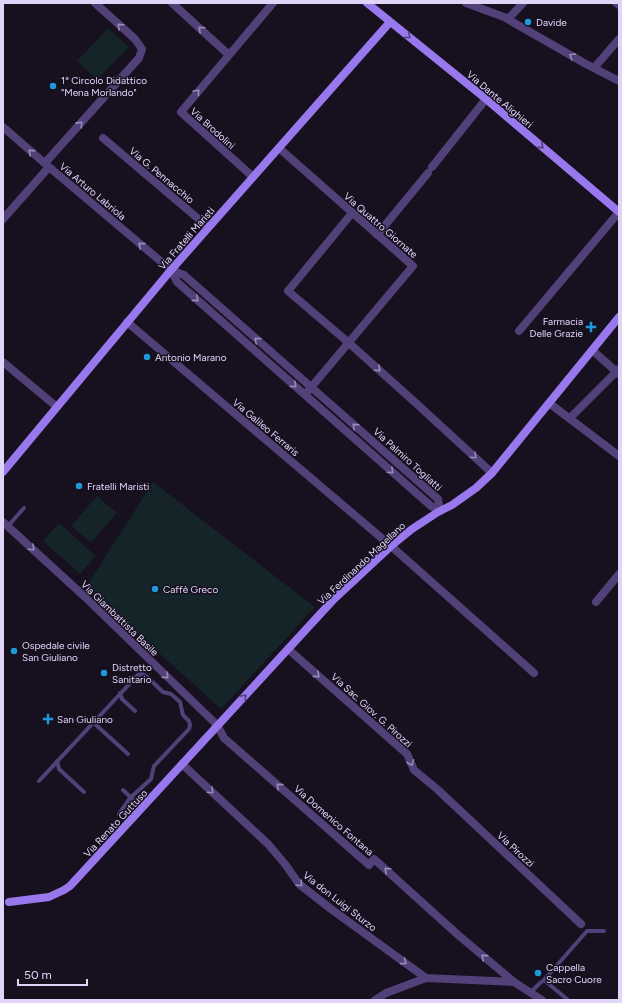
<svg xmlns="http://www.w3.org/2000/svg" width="622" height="1003" viewBox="0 0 622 1003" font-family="Figtree,sans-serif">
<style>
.green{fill:#142428}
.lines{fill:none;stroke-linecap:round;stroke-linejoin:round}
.lane{stroke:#514178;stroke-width:4}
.street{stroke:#514178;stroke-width:8}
.secondary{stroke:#9878ec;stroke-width:8}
.oneway{stroke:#998ab8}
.oneway2{stroke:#503f7b}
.poi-dot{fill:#1e99db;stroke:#16101f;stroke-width:1.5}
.labels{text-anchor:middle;stroke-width:3;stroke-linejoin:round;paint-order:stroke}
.poi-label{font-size:10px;fill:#e1d4f9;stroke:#16101f;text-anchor:start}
.street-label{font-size:10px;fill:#e1d4f9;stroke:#16101f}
</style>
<rect width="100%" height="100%" fill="#16101f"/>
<!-- green -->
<path class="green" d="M 108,28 L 129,47 L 97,80 L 77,61 Z
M 153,482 L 315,607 L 221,709 L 86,587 Z
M 97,496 L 117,513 L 91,543 L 71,526 Z
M 59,523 L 96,556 L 80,574 L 43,541 Z"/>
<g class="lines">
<!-- lane -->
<path class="lane" d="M 8,526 L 24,508
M 120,693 L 122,699 L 135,711
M 96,719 L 96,725 L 128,754
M 57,761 L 59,769 L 84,792
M 39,781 L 135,678 L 138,675 L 142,674 L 146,676 L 163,692 L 171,694 L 180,702 L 183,715 L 189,721 L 190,725 L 189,729 L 154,766 L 151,779 L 130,798 L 119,814
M 123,790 L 142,808
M 531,992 L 540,983 L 544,980
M 568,1000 L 544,980 L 587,931 L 604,931"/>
<!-- street -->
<path class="street" d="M 172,3 L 229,55
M 466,3 L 504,17 L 586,64 L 619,81
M 616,3 L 619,5
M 508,19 L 523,3
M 594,68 L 619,39
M 3,127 L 49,167 L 171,270 L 184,275 L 438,499 L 440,511
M 103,138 L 208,227
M 279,148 L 413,266 L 308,391
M 45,163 L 139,58 L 142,49 L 135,39 L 95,3
M 432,167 L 486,99
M 253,177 L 181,112 L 273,3
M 352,213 L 288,291 L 349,343 L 418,405 L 492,473
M 3,219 L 49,167
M 377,235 L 428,173
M 171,270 L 177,282 L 431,506 L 440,511
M 127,322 L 391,546 L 534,673
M 519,331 L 619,212
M 592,350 L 619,374
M 3,362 L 57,407
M 549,403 L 619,456
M 570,418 L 619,369
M 3,522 L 85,597 L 217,725 L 224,738 L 369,865 L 374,859 L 457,934 L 514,982 L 542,1000
M 596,602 L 619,574
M 288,649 L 407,754 L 414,770 L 437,789 L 581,924
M 182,764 L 268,844 L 285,864 L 299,884 L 331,909 L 426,978
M 375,1000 L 386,993 L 426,978 L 514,982"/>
<!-- secondary -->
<path class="secondary" d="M 367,3 L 486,99 L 619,212
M 3,472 L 171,270 L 390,22
M 9,902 L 49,897 L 64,890 L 70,886 L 334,599 L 391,546 L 412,529 L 438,512 L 452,505 L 476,488 L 492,473 L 619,317"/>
</g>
<!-- one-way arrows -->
<defs><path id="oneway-chevron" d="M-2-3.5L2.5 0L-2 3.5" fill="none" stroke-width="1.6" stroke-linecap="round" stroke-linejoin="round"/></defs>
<g class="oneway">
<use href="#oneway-chevron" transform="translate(120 26) rotate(-138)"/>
<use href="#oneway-chevron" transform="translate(201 29) rotate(-138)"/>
<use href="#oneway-chevron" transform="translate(572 56) rotate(-150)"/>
<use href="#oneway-chevron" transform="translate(197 92) rotate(-50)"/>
<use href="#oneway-chevron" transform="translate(80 124) rotate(-48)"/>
<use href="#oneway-chevron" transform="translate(31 152) rotate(-139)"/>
<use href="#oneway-chevron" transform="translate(141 245) rotate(-140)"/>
<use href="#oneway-chevron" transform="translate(196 299) rotate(41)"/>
<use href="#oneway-chevron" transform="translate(257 340) rotate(-139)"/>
<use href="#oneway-chevron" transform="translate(378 369) rotate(42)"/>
<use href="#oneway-chevron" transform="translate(294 385) rotate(41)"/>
<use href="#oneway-chevron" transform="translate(355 426) rotate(-138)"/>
<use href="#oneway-chevron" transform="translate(474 456) rotate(43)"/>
<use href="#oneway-chevron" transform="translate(391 471) rotate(42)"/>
<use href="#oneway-chevron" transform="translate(32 548) rotate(43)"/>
<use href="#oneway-chevron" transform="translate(317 675) rotate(41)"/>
<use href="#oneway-chevron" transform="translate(166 676) rotate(44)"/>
<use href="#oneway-chevron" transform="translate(411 763) rotate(68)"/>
<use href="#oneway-chevron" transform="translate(279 786) rotate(-139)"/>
<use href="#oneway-chevron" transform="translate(211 791) rotate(43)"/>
<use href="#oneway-chevron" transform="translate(387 870) rotate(-138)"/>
<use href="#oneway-chevron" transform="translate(300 884) rotate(46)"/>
<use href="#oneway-chevron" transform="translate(484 957) rotate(-140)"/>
<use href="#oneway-chevron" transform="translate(404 962) rotate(36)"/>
</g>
<g class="oneway2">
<use href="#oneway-chevron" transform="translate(408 36) rotate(39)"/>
<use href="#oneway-chevron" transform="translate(541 146) rotate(40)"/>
<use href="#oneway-chevron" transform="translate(244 697) rotate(-47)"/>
</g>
<!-- markers -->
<g class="poi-dot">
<circle cx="528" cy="22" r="4"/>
<circle cx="53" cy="86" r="4"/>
<path d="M589 321h4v4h4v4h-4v4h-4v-4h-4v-4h4z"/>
<circle cx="147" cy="357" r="4"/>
<circle cx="79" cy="486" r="4"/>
<circle cx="155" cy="589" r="4"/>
<circle cx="14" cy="651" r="4"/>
<circle cx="104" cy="673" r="4"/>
<path d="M46 713h4v4h4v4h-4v4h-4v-4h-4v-4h4z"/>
<circle cx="538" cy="973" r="4"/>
</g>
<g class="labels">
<!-- poi labels -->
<g class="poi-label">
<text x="536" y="26">Davide</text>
<text x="61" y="84">1° Circolo Didattico<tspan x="61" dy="12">"Mena Morlando"</tspan></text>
<text x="583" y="325" text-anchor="end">Farmacia<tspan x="583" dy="12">Delle Grazie</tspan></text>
<text x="155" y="361">Antonio Marano</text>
<text x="87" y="490">Fratelli Maristi</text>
<text x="163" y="593">Caffè Greco</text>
<text x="22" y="649">Ospedale civile<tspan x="22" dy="12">San Giuliano</tspan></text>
<text x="112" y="671">Distretto<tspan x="112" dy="12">Sanitario</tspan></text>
<text x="57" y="723">San Giuliano</text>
<text x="546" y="971">Cappella<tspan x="546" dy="12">Sacro Cuore</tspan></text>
</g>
<!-- street labels -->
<g class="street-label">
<text transform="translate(500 99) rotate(40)" y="4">Via Dante Alighieri</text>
<text transform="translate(213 128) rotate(42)" y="4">Via Brodolini</text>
<text transform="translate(162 175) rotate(40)" y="4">Via G. Pennacchio</text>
<text transform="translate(93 191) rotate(40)" y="4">Via Arturo Labriola</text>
<text transform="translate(381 225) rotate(41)" y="4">Via Quattro Giornate</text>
<text transform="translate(186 238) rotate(-49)" y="4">Via Fratelli Maristi</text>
<text transform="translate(266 427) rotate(40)" y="4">Via Galileo Ferraris</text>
<text transform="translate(408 459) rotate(42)" y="4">Via Palmiro Togliatti</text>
<text transform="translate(361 563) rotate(-43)" y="4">Via Ferdinando Magellano</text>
<text transform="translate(120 618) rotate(44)" y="4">Via Giambattista Basile</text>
<text transform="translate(372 710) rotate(42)" y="4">Via Sac. Giov. G. Pirozzi</text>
<text transform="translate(334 820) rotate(41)" y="4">Via Domenico Fontana</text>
<text transform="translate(115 823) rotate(-47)" y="4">Via Renato Guttuso</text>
<text transform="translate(516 849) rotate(43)" y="4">Via Pirozzi</text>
<text transform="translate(340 901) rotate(38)" y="4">Via don Luigi Sturzo</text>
</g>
</g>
<!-- border -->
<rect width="622" height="1003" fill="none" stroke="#e1d4f9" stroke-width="8"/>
<!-- scale -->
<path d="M18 979v6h69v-6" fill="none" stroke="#e1d4f9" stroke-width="2"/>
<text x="24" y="979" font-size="12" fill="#e1d4f9" stroke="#16101f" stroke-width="3" paint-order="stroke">50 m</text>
</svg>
